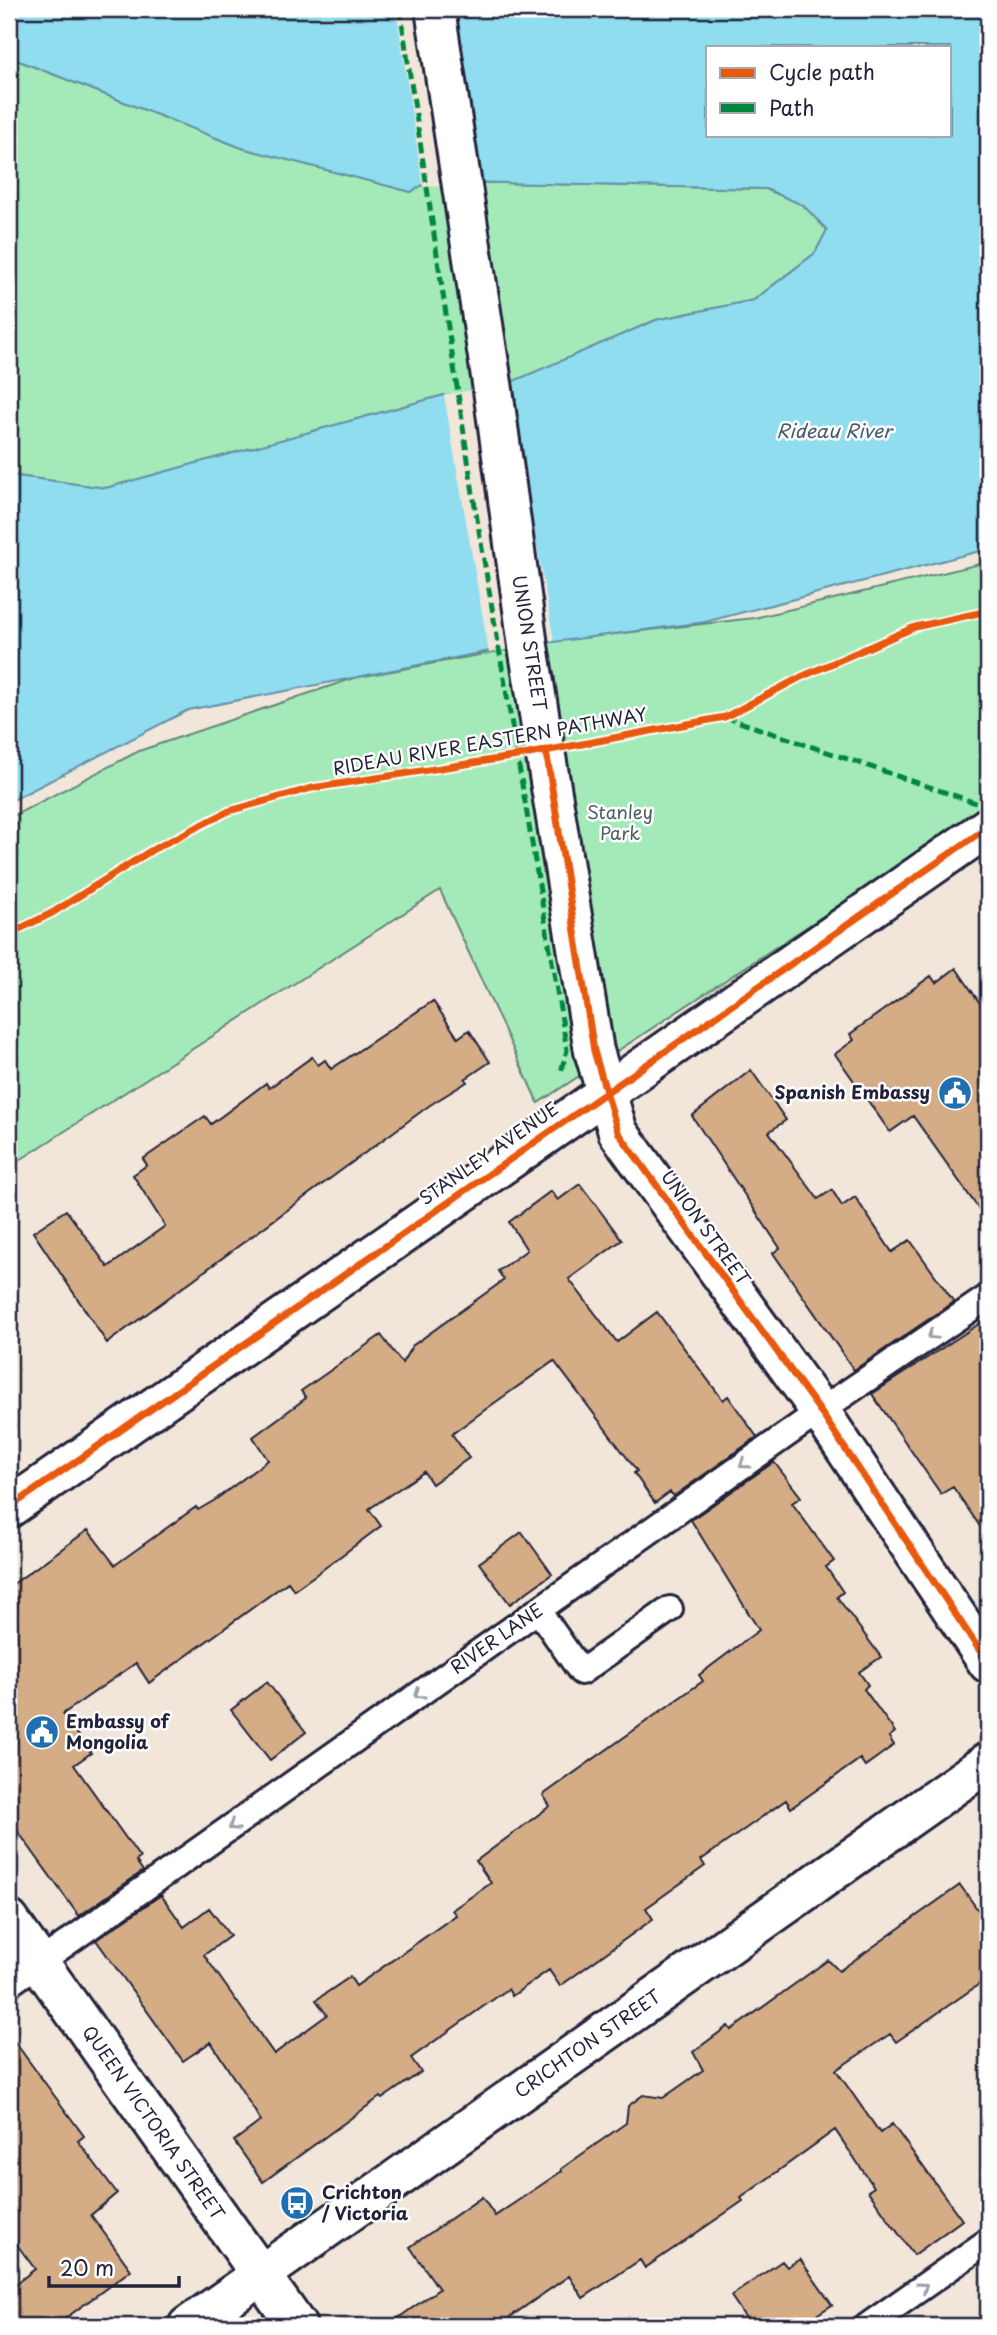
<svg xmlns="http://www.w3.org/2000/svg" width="997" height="2335" viewBox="0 0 997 2335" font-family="'Playpen Sans',sans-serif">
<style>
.green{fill:#a3eab8;stroke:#62867a;stroke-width:2}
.water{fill:#8fddee;stroke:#6392a6;stroke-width:2;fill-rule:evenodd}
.pier{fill:#f2e6db}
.building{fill:#d4ad86;stroke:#22223b;stroke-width:2}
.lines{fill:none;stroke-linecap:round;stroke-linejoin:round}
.service-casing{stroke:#22223b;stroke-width:30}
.minor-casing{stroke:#22223b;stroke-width:44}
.tertiary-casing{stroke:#22223b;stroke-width:44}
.service{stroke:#fff;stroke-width:24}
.minor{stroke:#fff;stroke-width:38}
.tertiary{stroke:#fff;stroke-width:38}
.quiet{stroke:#00873e;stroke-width:5;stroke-dasharray:10 5;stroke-linecap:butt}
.cycleway-casing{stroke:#fff;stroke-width:11}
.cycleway{stroke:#e8590c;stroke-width:7}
.oneway{stroke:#9c9ca7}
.labels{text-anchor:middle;stroke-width:5;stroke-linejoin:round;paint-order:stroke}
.street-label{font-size:18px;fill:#22223b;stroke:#fff}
.park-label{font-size:18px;fill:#495e60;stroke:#fff}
.poi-label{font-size:18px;font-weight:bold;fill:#22223b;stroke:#fff;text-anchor:start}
.water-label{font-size:19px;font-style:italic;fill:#435a71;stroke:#fff}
</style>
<rect width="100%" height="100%" fill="#f2e6db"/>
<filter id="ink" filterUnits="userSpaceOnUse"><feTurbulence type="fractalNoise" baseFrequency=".0143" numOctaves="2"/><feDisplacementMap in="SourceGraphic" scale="14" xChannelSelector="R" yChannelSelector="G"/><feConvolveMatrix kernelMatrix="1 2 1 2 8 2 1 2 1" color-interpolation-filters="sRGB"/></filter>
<g filter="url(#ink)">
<!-- green -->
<path class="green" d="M 9,57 L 242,148 L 411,192 L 426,183 L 459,182 L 766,189 L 803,205 L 827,230 L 815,253 L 754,300 L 656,320 L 493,390 L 459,396 L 444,395 L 106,488 L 9,475 Z
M 988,562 L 988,808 L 538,1103 L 440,890 L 9,1167 L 9,818 L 139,751 L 354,678 L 554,641 L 754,618 Z"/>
<!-- water -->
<path class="water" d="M 9,9 L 988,9 L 988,549 L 705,622 L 500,649 L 188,710 L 9,802 L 9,475 L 106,488 L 444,395 L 459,396 L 493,390 L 656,320 L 754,300 L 815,253 L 827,230 L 803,205 L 766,189 L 459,182 L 426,183 L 411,192 L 242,148 L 9,57 ZM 708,47 L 950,47 L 950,135 L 708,135 Z"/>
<!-- pier -->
<path class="pier" d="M 396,9 L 456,9 L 482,185 L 423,187 Z
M 508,384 L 554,641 L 489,653 L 444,395 Z"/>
<!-- building -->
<path class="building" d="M 956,968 L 988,1015 L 988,1222 L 913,1116 L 890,1132 L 835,1054 L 854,1040 L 850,1034 L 931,976 L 936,983 Z
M 433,1001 L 458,1038 L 469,1030 L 490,1062 L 465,1079 L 467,1082 L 430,1105 L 107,1343 L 33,1232 L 66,1210 L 108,1267 L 165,1226 L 133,1175 L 147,1165 L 143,1159 L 205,1116 L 211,1124 L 266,1083 L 269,1088 L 312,1057 L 318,1065 L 325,1060 L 331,1069 Z
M 751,1070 L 786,1120 L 769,1132 L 818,1199 L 832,1190 L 842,1206 L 855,1197 L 892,1252 L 910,1240 L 954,1302 L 854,1370 L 773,1253 L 780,1248 L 692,1116 Z
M 580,1184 L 622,1240 L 569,1279 L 617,1342 L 657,1312 L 723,1400 L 728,1396 L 757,1437 L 674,1496 L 670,1492 L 655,1503 L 634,1473 L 637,1471 L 554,1361 L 493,1404 L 452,1434 L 469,1458 L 432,1484 L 424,1472 L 369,1509 L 381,1526 L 318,1573 L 294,1590 L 288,1582 L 149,1683 L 136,1663 L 63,1714 L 91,1753 L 74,1765 L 140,1858 L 136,1861 L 143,1871 L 79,1916 L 9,1819 L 9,1587 L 88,1530 L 115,1565 L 196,1507 L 198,1510 L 215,1500 L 268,1460 L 253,1437 L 306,1398 L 301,1391 L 381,1335 L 402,1363 L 412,1346 L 504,1280 L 498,1271 L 527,1250 L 509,1222 L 551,1191 L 558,1200 Z
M 988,1318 L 988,1538 L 953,1487 L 941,1494 L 872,1394 Z
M 774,1462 L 801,1497 L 792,1503 L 834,1561 L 826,1567 L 843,1592 L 837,1597 L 881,1657 L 859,1672 L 868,1685 L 864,1689 L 895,1732 L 889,1737 L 894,1745 L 865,1766 L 860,1759 L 791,1808 L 786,1800 L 701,1860 L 705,1866 L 646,1908 L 653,1919 L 560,1986 L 549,1970 L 512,1996 L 508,1989 L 470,2016 L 411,2058 L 421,2072 L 382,2099 L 380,2097 L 263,2182 L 234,2141 L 261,2121 L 211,2042 L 183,2061 L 96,1940 L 161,1895 L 184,1927 L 209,1908 L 230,1936 L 204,1955 L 274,2054 L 327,2015 L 316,2000 L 350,1977 L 356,1986 L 456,1915 L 452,1910 L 491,1883 L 476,1861 L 550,1806 L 543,1795 L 703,1681 L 699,1675 L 759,1630 L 691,1520 Z
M 522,1532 L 552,1574 L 510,1604 L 479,1563 Z
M 267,1682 L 306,1732 L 270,1760 L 231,1710 Z
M 960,1885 L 988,1924 L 988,1978 L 896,2042 L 890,2034 L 836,2070 L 880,2133 L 892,2124 L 962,2220 L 914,2255 L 868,2191 L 874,2187 L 835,2130 L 741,2198 L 743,2201 L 645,2268 L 640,2260 L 583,2298 L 569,2276 L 497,2326 L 387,2326 L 439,2289 L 410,2247 L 482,2197 L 495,2216 L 562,2171 L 561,2169 L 626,2123 L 628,2106 L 643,2095 L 663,2098 L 703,2070 L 693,2052 L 728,2026 L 731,2030 L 828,1960 L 839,1971 Z
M 9,2034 L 84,2136 L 78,2141 L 117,2193 L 91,2215 L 131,2270 L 55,2326 L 9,2326 L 9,2289 L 35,2269 L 9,2234 Z
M 800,2259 L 832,2305 L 799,2326 L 751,2326 L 731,2296 L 782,2261 L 787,2267 Z"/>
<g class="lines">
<!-- service casing -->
<g class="service-casing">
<path id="service" d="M 538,1610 L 581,1672 L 670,1609
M 9,1984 L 820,1411 L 988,1297
M 867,2326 L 988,2241"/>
</g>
<!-- minor casing -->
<g class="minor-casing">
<path id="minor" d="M 435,9 L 493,390 L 528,646 L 594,1051 L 618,1132 L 820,1411 L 988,1663
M 9,1508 L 988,827
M 9,1920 L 297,2326"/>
</g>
<!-- tertiary casing -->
<g class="tertiary-casing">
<path id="tertiary" d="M 188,2326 L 988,1762"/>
</g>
<!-- service -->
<use href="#service" class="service"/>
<!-- minor -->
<use href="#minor" class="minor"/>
<!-- tertiary -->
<use href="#tertiary" class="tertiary"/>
<!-- quiet -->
<path class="quiet" d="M 400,9 L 476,513 L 567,1050 L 561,1072
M 725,717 L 988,807"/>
<!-- cycleway casing -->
<g class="cycleway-casing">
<path id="cycleway" d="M 546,750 L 594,1051 L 618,1132 L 820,1411 L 988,1663
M 9,934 L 52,913 L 152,850 L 229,811 L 312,788 L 518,756 L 725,717 L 801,677 L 915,627 L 988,611
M 9,1508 L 988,827"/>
</g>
<!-- cycleway -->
<use href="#cycleway" class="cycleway"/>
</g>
<!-- one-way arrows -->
<defs><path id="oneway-chevron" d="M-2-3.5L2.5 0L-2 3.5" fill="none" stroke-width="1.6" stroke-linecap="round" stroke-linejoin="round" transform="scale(1.75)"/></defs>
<g class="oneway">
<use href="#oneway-chevron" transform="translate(932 1335) rotate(146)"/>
<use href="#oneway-chevron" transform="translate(744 1464) rotate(145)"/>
<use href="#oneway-chevron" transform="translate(419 1694) rotate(145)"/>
<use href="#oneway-chevron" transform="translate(233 1826) rotate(145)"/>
<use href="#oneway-chevron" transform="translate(923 2287) rotate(-35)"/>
</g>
</g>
<!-- icons -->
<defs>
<g id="civic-disc" transform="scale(1.75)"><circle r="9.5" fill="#1f6fb2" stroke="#fff"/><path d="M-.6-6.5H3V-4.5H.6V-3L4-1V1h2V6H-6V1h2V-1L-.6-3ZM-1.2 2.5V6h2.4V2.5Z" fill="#fff"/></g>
<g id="bus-disc" transform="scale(1.75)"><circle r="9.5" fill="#1f6fb2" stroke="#fff"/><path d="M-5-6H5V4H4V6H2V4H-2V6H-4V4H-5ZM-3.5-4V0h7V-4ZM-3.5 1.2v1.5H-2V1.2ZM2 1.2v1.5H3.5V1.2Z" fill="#fff"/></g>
</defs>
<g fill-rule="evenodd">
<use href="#civic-disc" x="955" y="1093"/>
<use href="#civic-disc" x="42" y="1732"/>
<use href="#bus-disc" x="297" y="2203"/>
</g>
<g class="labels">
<!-- street labels -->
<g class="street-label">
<text transform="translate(529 643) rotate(81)" y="6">UNION STREET</text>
<text transform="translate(490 742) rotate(-10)" y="6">RIDEAU RIVER EASTERN PATHWAY</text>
<text transform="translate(489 1154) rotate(-35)" y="6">STANLEY AVENUE</text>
<text transform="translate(705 1228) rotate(54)" y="6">UNION STREET</text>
<text transform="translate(497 1639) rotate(-35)" y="6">RIVER LANE</text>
<text transform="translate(588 2044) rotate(-35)" y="6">CRICHTON STREET</text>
<text transform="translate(153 2123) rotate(55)" y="6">QUEEN VICTORIA STREET</text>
</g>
<!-- park labels -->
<g class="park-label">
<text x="620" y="819">Stanley<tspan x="620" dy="21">Park</tspan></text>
</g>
<!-- poi labels -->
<g class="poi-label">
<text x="930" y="1099" text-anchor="end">Spanish Embassy</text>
<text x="66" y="1728">Embassy of<tspan x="66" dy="21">Mongolia</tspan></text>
<text x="322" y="2199">Crichton<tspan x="322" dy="21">/ Victoria</tspan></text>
</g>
<!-- water labels -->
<g class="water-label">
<text x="834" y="438">Rideau River</text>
</g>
</g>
<!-- margin -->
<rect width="997" height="2335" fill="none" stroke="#fff" stroke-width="35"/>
<rect x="18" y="18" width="962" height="2300" fill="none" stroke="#22223b" stroke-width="2.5" filter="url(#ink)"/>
<!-- legend -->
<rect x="706" y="46" width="245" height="91" fill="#ffffff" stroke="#a7a7b1" stroke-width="2"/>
<rect x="720" y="68" width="35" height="10" fill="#e8590c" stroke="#a7a7b1" stroke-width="2"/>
<text x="769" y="80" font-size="21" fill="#22223b">Cycle path</text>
<rect x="720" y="103" width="35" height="10" fill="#00873e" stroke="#a7a7b1" stroke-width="2"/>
<text x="769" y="116" font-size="21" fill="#22223b">Path</text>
<!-- scale -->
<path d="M49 2276v10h130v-10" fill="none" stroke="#22223b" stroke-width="3.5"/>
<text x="60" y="2276" font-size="21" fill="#22223b" stroke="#ffffff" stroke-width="5" paint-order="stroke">20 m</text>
</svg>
